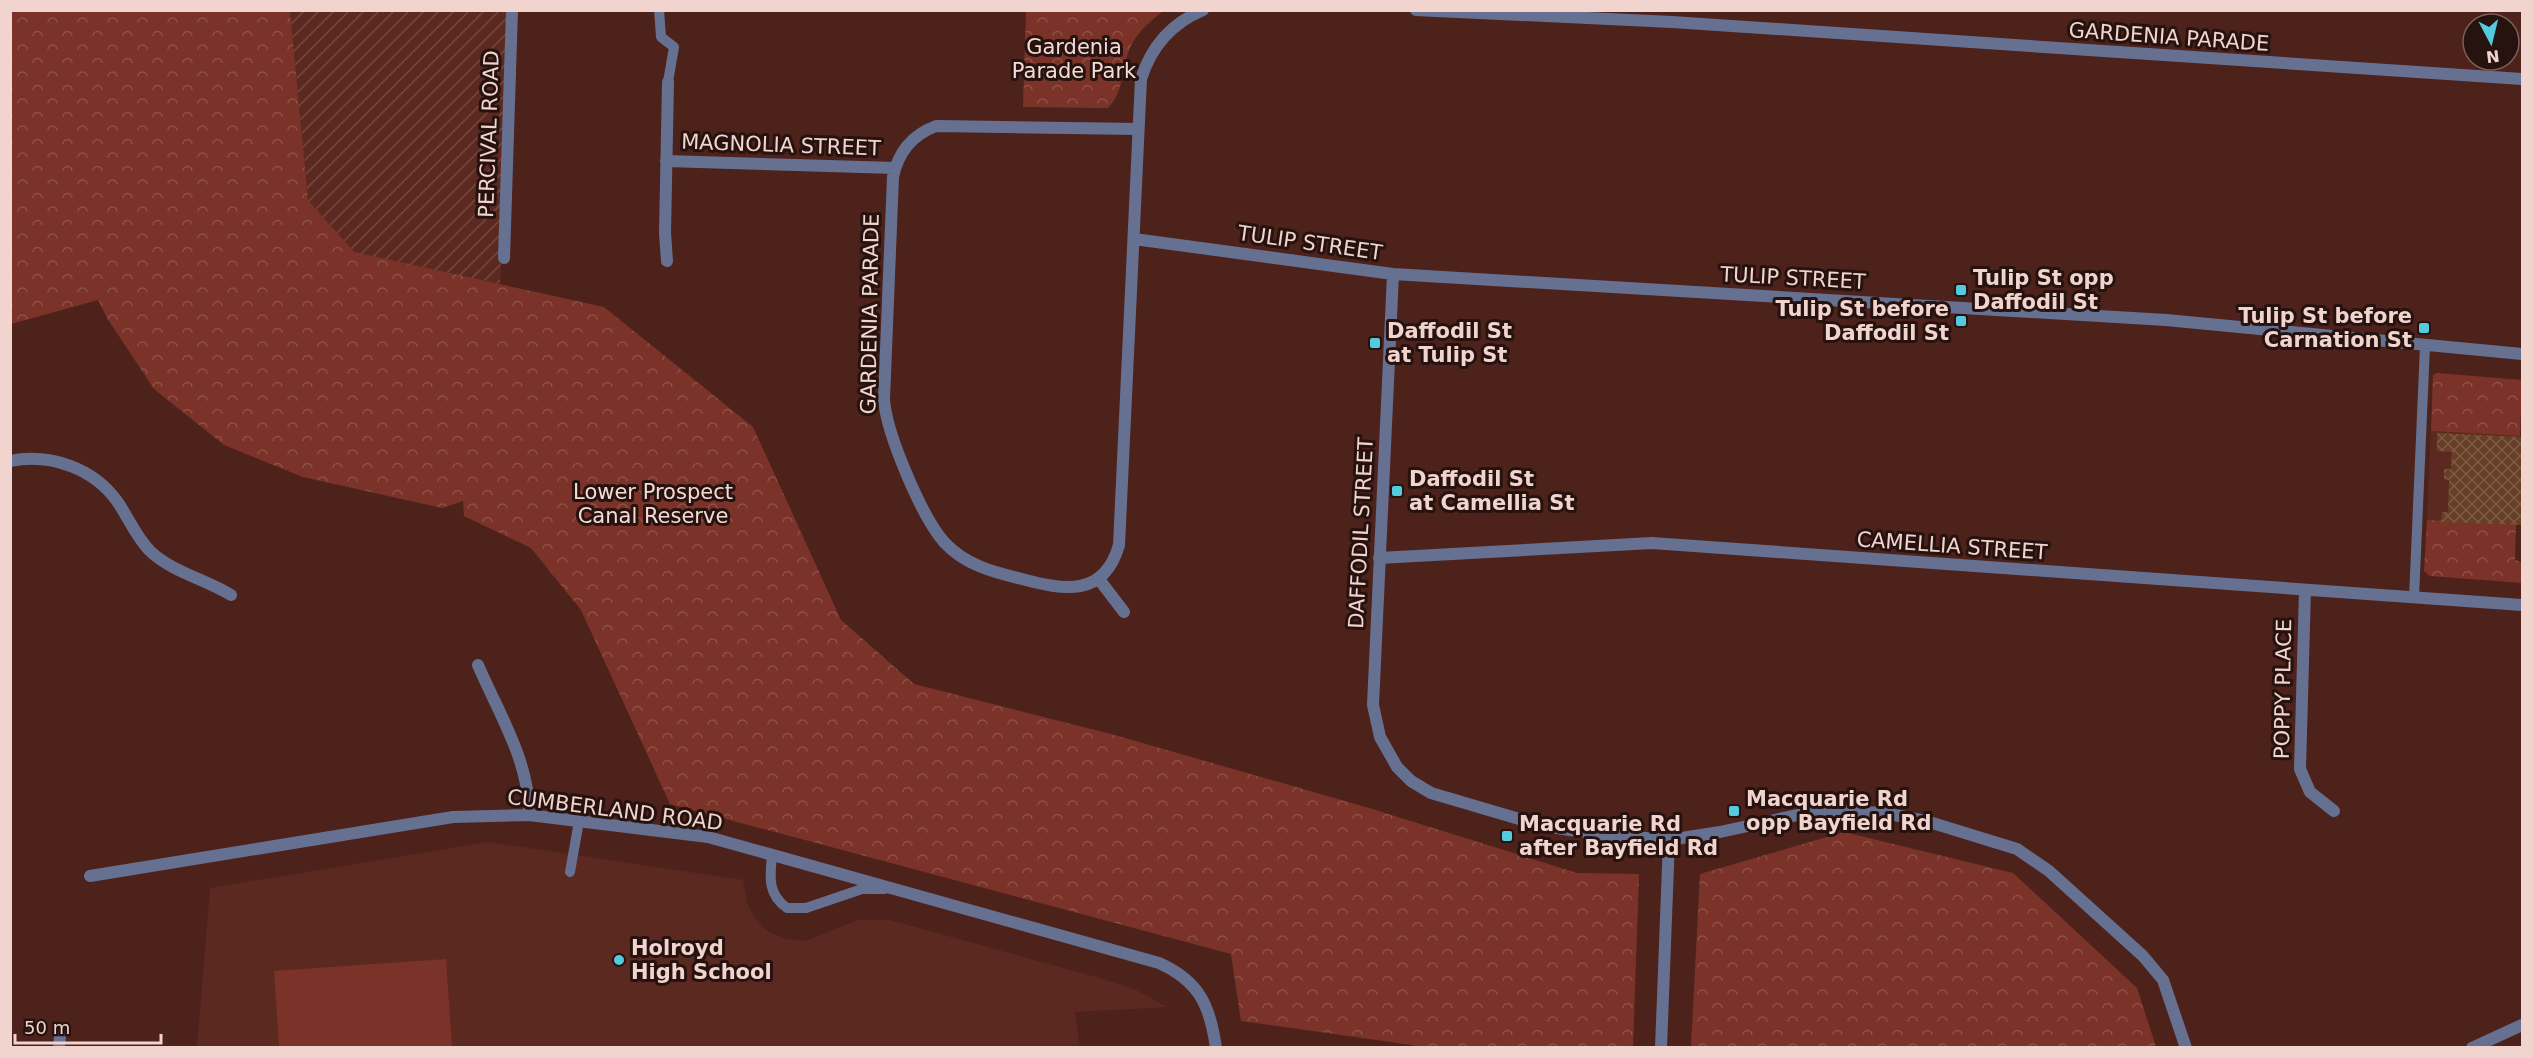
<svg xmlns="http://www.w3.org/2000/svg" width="2533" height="1058" viewBox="0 0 2533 1058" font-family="'DejaVu Sans',sans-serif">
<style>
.built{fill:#5c2921}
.industrial{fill:url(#industrial-furrows)}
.grass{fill:#7b3329}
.park{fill:url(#park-crowns)}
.building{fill:url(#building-cross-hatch)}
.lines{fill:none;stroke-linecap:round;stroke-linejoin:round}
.service{stroke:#667192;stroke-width:10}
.minor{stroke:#667192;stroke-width:12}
.tertiary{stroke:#667192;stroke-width:12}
.poi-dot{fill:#54cade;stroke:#26120f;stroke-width:2}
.labels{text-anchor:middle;stroke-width:6;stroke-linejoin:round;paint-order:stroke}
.street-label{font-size:21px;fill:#f2d4cf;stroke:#26120f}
.park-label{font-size:21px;fill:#f5dbd6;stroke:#26120f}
.poi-label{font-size:21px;font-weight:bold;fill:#f2d4cf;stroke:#26120f;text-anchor:start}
</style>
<defs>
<pattern id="industrial-furrows" width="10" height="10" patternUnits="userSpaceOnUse" patternTransform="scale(1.5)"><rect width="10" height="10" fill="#5c2921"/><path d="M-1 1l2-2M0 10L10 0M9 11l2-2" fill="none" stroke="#744740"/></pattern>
<pattern id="park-crowns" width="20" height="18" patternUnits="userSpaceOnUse" patternTransform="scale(1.5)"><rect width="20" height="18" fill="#7b3329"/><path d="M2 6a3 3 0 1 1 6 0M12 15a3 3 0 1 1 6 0" fill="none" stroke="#8e5047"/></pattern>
<pattern id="building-cross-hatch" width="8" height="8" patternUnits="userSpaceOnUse" patternTransform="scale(1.5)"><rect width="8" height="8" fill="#673f27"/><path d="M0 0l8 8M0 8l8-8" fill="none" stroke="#7d5a45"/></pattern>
</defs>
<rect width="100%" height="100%" fill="#4d221b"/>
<!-- built -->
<path class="built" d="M 2431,431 L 2520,436 L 2516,523 L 2427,520 Z
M 487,842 L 743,880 L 747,903 L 755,919 L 767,931 L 785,939 L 806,941 L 858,920 L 890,920 L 1103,979 L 1136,990 L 1167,1007 L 1075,1012 L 1080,1048 L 197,1048 L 210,888 Z"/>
<!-- industrial -->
<path class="industrial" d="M 290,11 L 513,11 L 500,284 L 354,253 L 308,200 Z"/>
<!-- grass -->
<path class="grass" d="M 446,959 L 452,1047 L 279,1047 L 274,971 Z"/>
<!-- park -->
<path class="park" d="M 11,10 L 290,11 L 308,200 L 354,252 L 604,307 L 753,427 L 841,620 L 914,684 L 1111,734 L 1369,808 L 1577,873 L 1639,874 L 1633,1047 L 1417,1047 L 1412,1045 L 1241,1021 L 1231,954 L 670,804 L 581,610 L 531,548 L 464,516 L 463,501 L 442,508 L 303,477 L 224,445 L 154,389 L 107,318 L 98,300 L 11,324 Z
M 1026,11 L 1026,10 L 1163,11 C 1151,21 1140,29 1132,44 C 1120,67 1126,89 1108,108 L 1023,107 Z
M 2437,373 L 2522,380 L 2520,436 L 2431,431 L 2433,375 Z
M 2427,520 L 2516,523 L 2515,560 L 2522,562 L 2522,583 L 2430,576 L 2424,571 Z
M 1844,832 L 2013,873 L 2137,988 L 2156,1047 L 1691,1047 L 1700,874 Z"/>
<!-- building -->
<path class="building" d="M 2437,433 L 2522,437 L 2521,525 L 2441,522 L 2442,512 L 2448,512 L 2449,480 L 2444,479 L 2444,469 L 2451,469 L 2452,452 L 2437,451 Z"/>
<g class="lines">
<!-- service -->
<path class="service" d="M 659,10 L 661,37 L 674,47 L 668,82
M 2414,598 L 2425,346
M 772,855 C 770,876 767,894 787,908 L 806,908 L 862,889 L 885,889
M 570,872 L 579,821"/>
<!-- minor -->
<path class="minor" d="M 1416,10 L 1672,22 L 2522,79
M 1137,129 L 936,126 C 912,135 898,153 893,177 L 884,399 C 886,433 922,517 944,542 C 965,565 993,572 1022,579 C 1063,590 1104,598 1119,545 L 1141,79 C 1151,47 1172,23 1203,10
M 666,161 L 895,168
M 1134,239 L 1393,274 L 2166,320 L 2522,354
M 504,258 L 512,10
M 667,261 L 665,233 L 668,82
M 1393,274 L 1373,705 L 1380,737 L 1397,767 L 1411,781 L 1431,793 L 1543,826 L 1598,834 L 1669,840
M 10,461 C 50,453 93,468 117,501 C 128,517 136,537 150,551 C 172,572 205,579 231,595
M 1379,558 L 1652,543 L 2522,605
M 1098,578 L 1124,612
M 2305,590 L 2300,769 L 2310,792 L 2334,811
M 478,665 C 498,712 530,762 529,815
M 90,876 L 453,817 L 529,815 L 708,837 L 1159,963 C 1199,981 1210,1005 1216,1048
M 59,1048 L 60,1037
M 2472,1048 L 2522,1025"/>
<!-- tertiary -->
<path class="tertiary" d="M 1661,1048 L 1669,840 L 1720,832 L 1820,810 L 1884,813 L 1926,821 L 2017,849 L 2049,871 L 2143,956 L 2163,980 L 2186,1048"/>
</g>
<!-- markers -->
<g class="poi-dot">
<rect x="1955" y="284" width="12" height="12" rx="3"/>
<rect x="1955" y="315" width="12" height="12" rx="3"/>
<rect x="2418" y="322" width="12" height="12" rx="3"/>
<rect x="1369" y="337" width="12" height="12" rx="3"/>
<rect x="1391" y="485" width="12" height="12" rx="3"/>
<rect x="1728" y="805" width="12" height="12" rx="3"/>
<rect x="1501" y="830" width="12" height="12" rx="3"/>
<circle cx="619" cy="960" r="6"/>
</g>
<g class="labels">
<!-- street labels -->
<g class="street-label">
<text transform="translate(2169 37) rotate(4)" y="7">GARDENIA PARADE</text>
<text transform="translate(489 134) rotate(-88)" y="7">PERCIVAL ROAD</text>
<text transform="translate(781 145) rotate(2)" y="7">MAGNOLIA STREET</text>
<text transform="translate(1310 243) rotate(8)" y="7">TULIP STREET</text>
<text transform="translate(1793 278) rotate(3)" y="7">TULIP STREET</text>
<text transform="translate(870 314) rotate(-89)" y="7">GARDENIA PARADE</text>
<text transform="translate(1361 533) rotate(-87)" y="7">DAFFODIL STREET</text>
<text transform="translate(1952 546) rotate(4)" y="7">CAMELLIA STREET</text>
<text transform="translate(2283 689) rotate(-89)" y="7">POPPY PLACE</text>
<text transform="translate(615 810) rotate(7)" y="7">CUMBERLAND ROAD</text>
</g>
<!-- park labels -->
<g class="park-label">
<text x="1074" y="54">Gardenia<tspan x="1074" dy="24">Parade Park</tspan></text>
<text x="653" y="499">Lower Prospect<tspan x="653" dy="24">Canal Reserve</tspan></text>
</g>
<!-- poi labels -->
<g class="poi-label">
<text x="1973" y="285">Tulip St opp<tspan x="1973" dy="24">Daffodil St</tspan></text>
<text x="1949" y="316" text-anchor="end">Tulip St before<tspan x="1949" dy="24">Daffodil St</tspan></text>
<text x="2412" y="323" text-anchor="end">Tulip St before<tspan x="2412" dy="24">Carnation St</tspan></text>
<text x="1387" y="338">Daffodil St<tspan x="1387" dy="24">at Tulip St</tspan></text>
<text x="1409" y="486">Daffodil St<tspan x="1409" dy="24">at Camellia St</tspan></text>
<text x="1746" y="806">Macquarie Rd<tspan x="1746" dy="24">opp Bayfield Rd</tspan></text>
<text x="1519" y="831">Macquarie Rd<tspan x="1519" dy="24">after Bayfield Rd</tspan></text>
<text x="631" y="955">Holroyd<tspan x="631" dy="24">High School</tspan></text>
</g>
</g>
<!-- border -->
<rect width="2533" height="1058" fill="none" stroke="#f2d4cf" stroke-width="24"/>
<!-- north arrow -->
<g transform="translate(2491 42) rotate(173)"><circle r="28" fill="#26120f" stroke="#78605c" stroke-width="1.5"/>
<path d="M0-4.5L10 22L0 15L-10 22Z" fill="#54cade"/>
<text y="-9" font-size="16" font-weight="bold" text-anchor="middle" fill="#f2d4cf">N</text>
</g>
<!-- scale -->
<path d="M15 1034v9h146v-9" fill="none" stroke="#f2d4cf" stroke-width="3"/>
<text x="24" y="1034" font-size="18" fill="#f2d4cf" stroke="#26120f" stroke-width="4.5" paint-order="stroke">50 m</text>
</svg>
